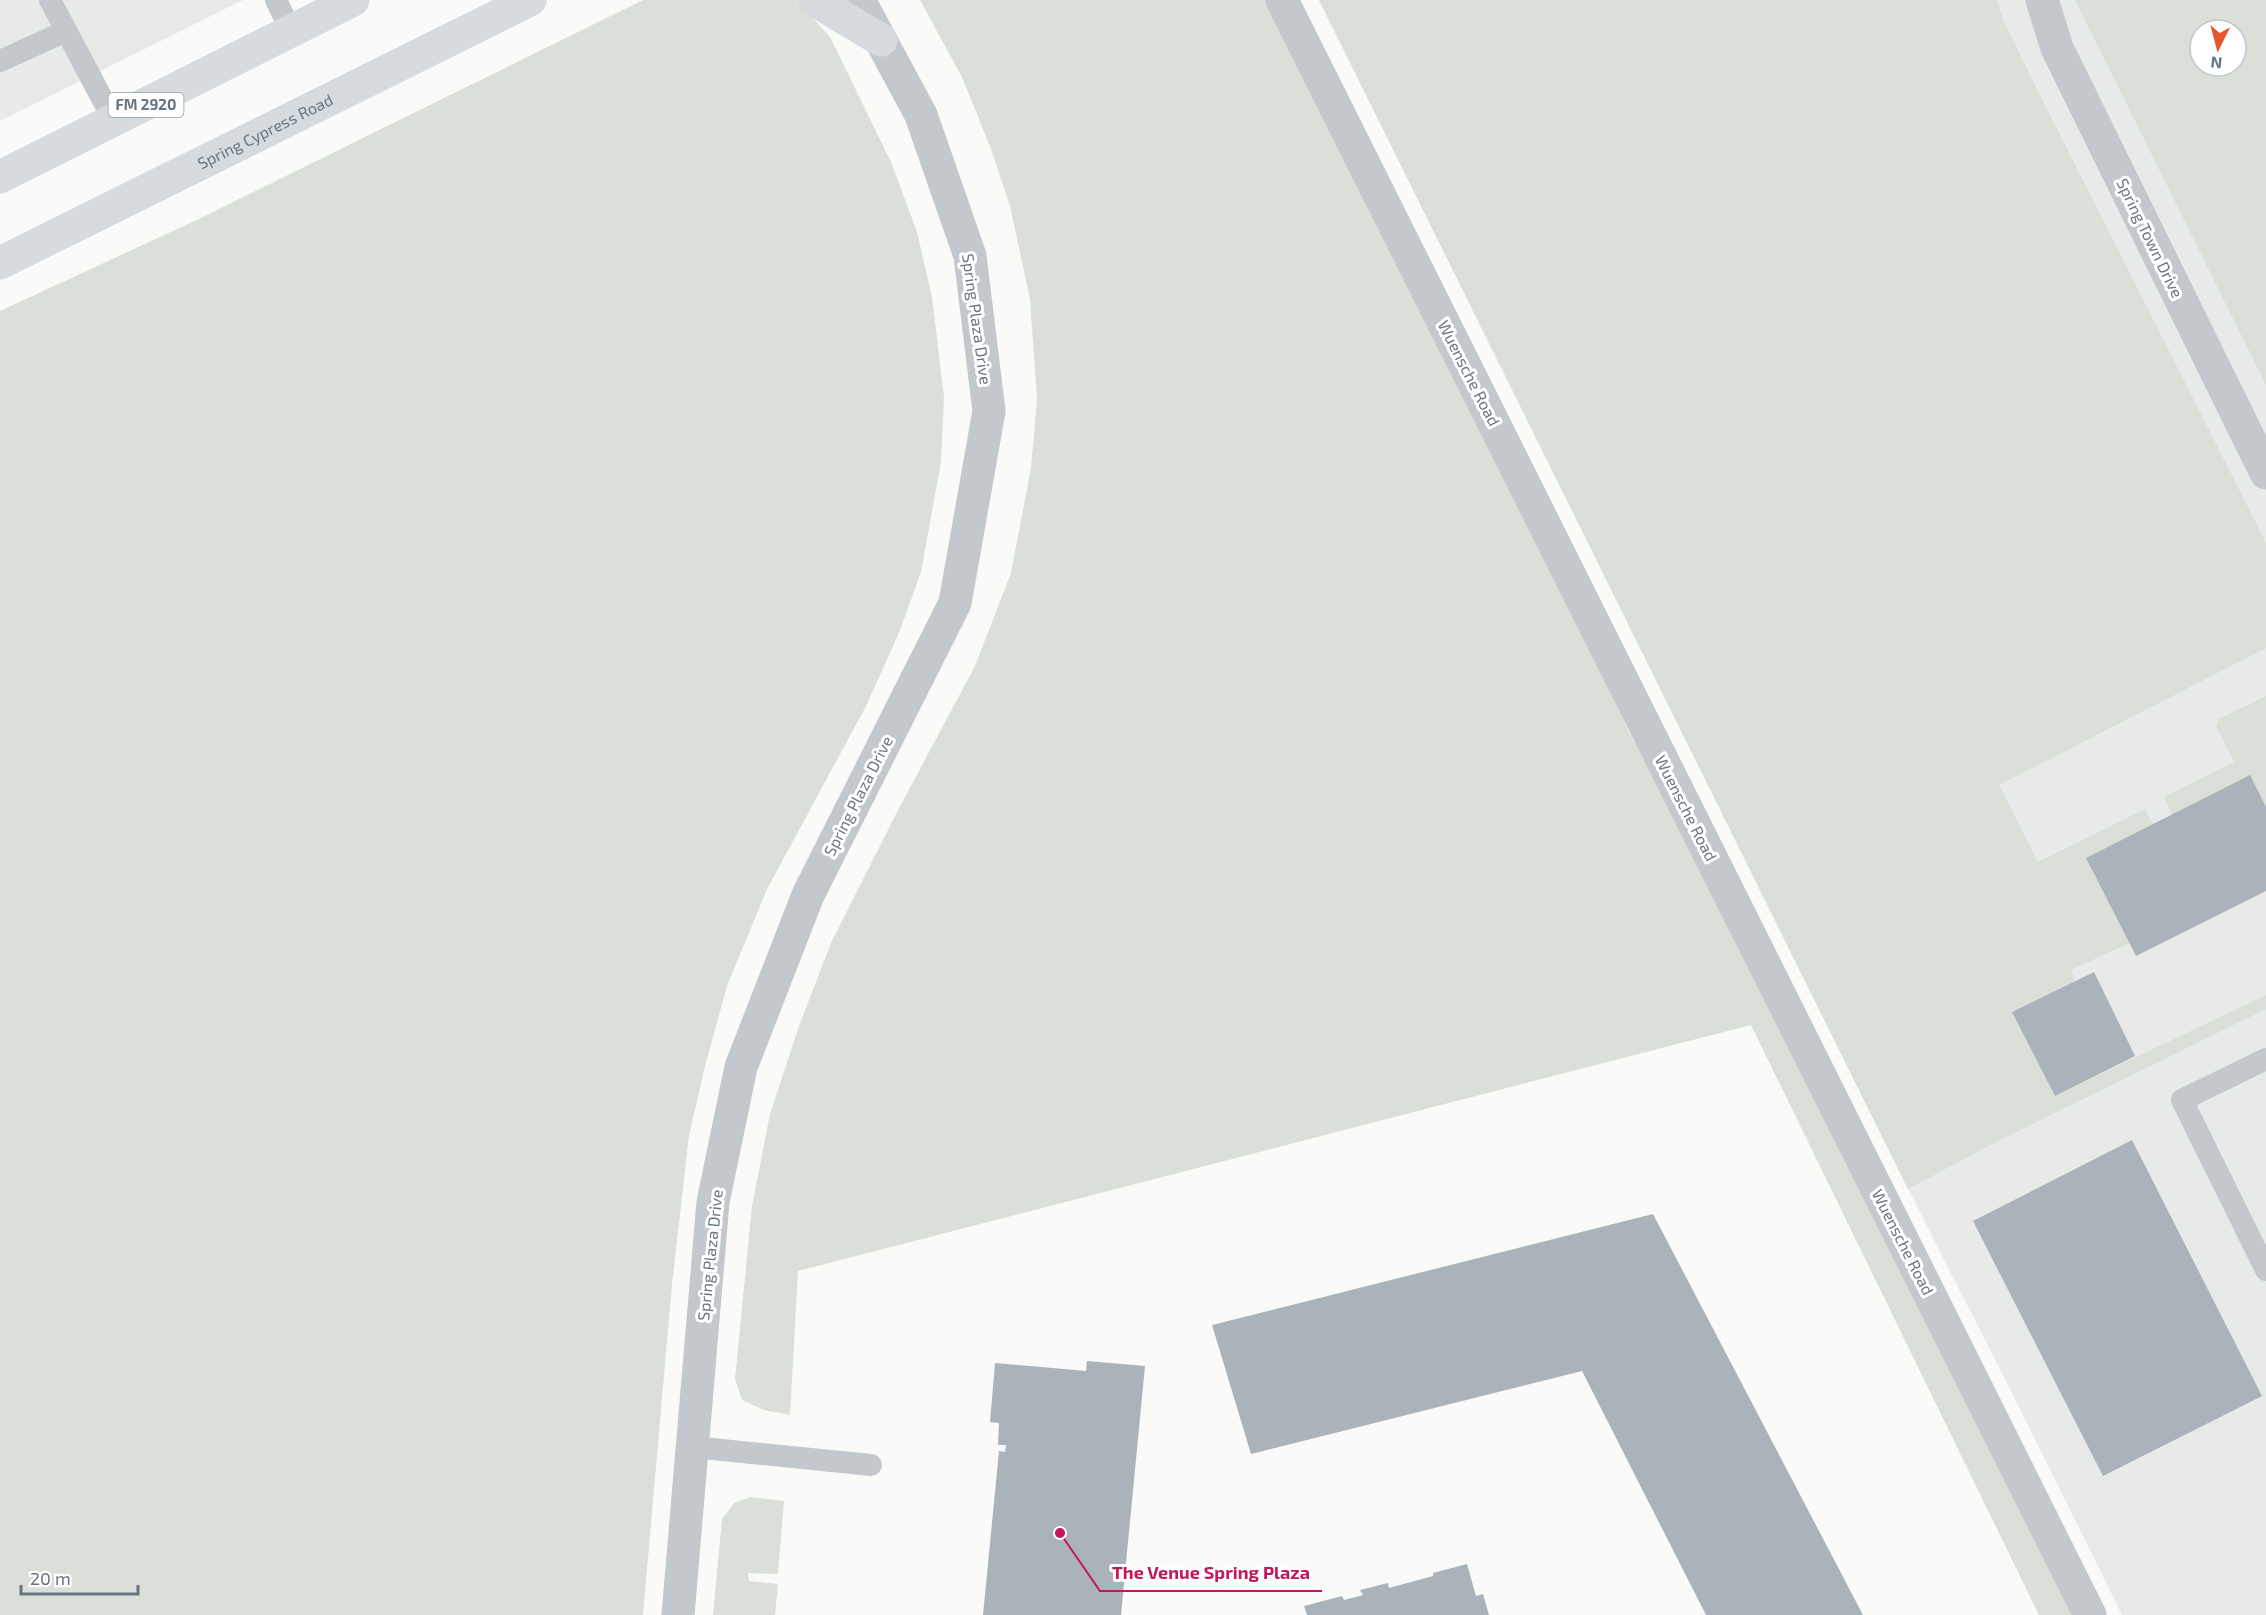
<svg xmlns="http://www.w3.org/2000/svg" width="2266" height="1615" viewBox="0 0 2266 1615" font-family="'Exo 2',sans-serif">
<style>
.built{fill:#e8e9e9;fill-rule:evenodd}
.green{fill:#dadfd7;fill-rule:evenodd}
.building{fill:#aab3b9}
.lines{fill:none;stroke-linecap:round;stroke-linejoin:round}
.service{stroke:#c3c8cc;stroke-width:22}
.minor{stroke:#c3c8cc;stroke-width:33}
.tertiary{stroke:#c3c8cc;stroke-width:33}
.primary{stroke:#d6dbdf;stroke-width:33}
.labels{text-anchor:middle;stroke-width:6;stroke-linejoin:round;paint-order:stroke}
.shield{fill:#fff;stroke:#939fa8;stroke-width:1.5}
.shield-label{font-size:15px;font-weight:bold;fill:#657683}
.street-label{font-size:16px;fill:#657683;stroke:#fff}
.leader{fill:none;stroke:#c2185b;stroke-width:2}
.callout-dot{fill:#c2185b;stroke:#fff;stroke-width:2}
.callout-label{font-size:18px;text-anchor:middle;font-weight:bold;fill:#c2185b;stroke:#fff;stroke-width:6;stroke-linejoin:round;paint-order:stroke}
</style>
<rect width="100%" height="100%" fill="#fafaf8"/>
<!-- built -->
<path class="built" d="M 0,0 L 243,0 L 0,121 Z
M 1319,0 L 2266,0 L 2266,1615 L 2122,1615 L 2011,1391 L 1908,1189 ZM 2200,30 L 2236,30 L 2236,66 L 2200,66 Z"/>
<!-- green -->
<path class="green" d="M 643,0 L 796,0 L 830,37 L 891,162 L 917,232 L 932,297 L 944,397 L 941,462 L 921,572 L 899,633 L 865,708 L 767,889 L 727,986 L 705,1066 L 689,1135 L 672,1284 L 643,1615 L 0,1615 L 0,311 L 201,218 Z
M 920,0 L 1268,0 L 1555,575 L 1630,734 L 1716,891 L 1844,1161 L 1923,1307 L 2079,1615 L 2039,1615 L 1751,1025 L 798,1271 L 790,1415 L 764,1410 L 742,1400 L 735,1379 L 752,1206 L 770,1114 L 799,1026 L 831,943 L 896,814 L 975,666 L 1011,573 L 1031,468 L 1037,399 L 1030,299 L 1010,206 L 991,149 L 962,77 Z
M 1319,0 L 1997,0 L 2003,20 L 2046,107 L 2266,543 L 2266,648 L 1999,785 L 2038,862 L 2145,809 L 2153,824 L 2086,858 L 2129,943 L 2071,970 L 2075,981 L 2013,1012 L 2055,1096 L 2266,995 L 2266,1009 L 1998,1141 L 1908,1189 Z
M 2075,0 L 2266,0 L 2266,385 ZM 2200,30 L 2236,30 L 2236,66 L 2200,66 Z
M 2266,696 L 2266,807 L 2172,815 L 2164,797 L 2234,762 L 2216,726 L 2219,719 Z
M 750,1497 L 784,1501 L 778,1574 L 748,1573 L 749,1581 L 778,1584 L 775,1615 L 713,1615 L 722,1519 L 734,1503 Z"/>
<!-- building -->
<path class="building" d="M 2250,775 L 2266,807 L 2266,891 L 2136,956 L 2086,858 Z
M 2094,972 L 2135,1056 L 2055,1096 L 2012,1012 Z
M 2132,1140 L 2262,1396 L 2103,1476 L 1973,1221 Z
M 1653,1214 L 1863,1615 L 1706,1615 L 1582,1371 L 1251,1454 L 1212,1325 Z
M 1087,1361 L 1145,1366 L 1121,1615 L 983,1615 L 999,1451 L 1005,1452 L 1006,1445 L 998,1445 L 999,1423 L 990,1422 L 995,1363 L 1086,1371 Z
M 1467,1564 L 1476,1596 L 1483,1594 L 1489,1615 L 1307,1615 L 1304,1606 L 1342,1596 L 1344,1600 L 1363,1595 L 1360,1590 L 1388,1583 L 1389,1588 L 1433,1576 L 1433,1573 Z"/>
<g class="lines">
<!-- service -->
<path class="service" d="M 50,0 L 114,121
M 276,0 L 291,31
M 0,61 L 66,31
M 2266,1059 L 2182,1100 L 2266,1270
M 692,1447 L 871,1465"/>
<!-- minor -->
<path class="minor" d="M 1282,0 L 2090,1615
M 2042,0 L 2057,48 L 2266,473"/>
<!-- tertiary -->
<path class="tertiary" d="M 678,1615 L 713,1202 L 741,1067 L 808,895 L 955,603 L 989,411 L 970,256 L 921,115 L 859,0"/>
<!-- primary -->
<g class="primary">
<path d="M 814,0 L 881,40"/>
<path d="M 0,177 L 353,0"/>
<path id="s1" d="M 0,263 L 530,0"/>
</g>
</g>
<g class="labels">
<!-- shield labels -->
<rect class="shield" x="108.5" y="93" width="75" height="24" rx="4.5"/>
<g class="shield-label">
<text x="146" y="110">FM 2920</text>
</g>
<!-- street labels -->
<g class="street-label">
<text dy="6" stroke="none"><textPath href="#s1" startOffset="296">Spring Cypress Road</textPath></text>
<text transform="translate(2150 238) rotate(64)" y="6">Spring Town Drive</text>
<text transform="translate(977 319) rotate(82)" y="6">Spring Plaza Drive</text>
<text transform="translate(1469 373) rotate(63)" y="6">Wuensche Road</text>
<text transform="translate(858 796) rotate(-63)" y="6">Spring Plaza Drive</text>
<text transform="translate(1686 808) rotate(63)" y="6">Wuensche Road</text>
<text transform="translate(1903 1242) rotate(63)" y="6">Wuensche Road</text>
<text transform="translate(710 1255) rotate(-84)" y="6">Spring Plaza Drive</text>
</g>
</g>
<!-- callouts -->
<path class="leader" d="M1060 1533L1100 1591H1322"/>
<circle class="callout-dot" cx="1060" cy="1533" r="6"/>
<g class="callout-label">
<text x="1211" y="1579">The Venue Spring Plaza</text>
</g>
<!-- north arrow -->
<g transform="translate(2218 48) rotate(186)"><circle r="28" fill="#ffffff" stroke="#c1c8cd" stroke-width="1.5"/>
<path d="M0-4.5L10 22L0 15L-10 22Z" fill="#e4572e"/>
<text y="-9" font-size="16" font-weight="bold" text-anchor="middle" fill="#657683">N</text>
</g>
<!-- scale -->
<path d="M21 1585v9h117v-9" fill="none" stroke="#657683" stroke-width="3"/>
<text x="30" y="1585" font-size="18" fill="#657683" stroke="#ffffff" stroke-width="4.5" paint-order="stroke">20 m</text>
</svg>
